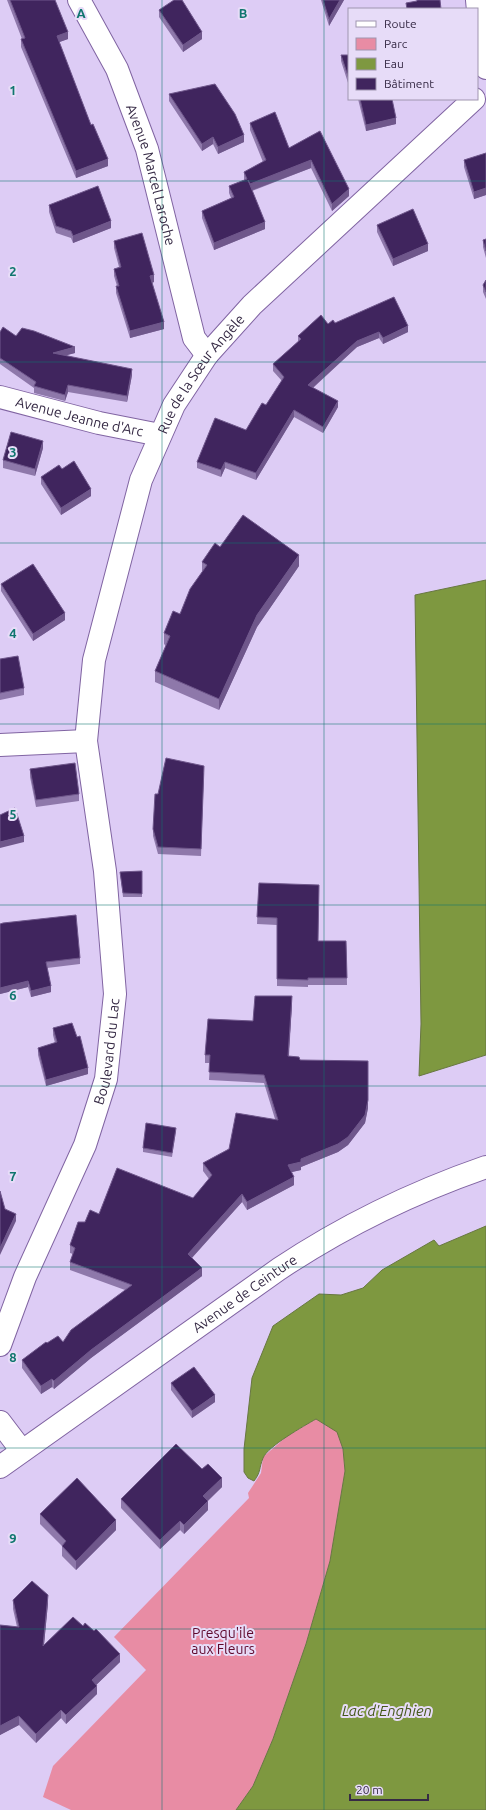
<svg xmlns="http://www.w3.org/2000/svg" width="486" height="1810" viewBox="0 0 486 1810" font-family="Ubuntu,sans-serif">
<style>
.green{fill:#e88ca4}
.water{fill:#7e9840;stroke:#687742}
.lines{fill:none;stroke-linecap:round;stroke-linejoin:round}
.street-casing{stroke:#8064a2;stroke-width:24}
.secondary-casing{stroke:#8064a2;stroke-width:24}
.street{stroke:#fff;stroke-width:22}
.secondary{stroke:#fff;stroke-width:22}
.wall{fill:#8e78aa}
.shaded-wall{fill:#6f578b}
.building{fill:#40255e;stroke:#6f578b}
.grid{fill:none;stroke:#0f766e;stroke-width:1;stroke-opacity:0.55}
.labels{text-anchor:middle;stroke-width:4;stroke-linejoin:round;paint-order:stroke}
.street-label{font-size:14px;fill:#362a45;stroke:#e7dcf8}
.park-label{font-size:14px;fill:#5f082c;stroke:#e7dcf8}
.water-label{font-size:15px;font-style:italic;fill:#46581a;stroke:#e7dcf8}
.grid-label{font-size:13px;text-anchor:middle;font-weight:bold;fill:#0f766e;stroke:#e7dcf8;stroke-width:4;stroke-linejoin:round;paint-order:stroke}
</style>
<rect width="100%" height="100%" fill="#ddccf5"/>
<!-- green -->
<path class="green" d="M 316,1419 L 338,1432 L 343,1449 L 345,1471 L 330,1561 L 306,1644 L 273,1739 L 253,1786 L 236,1810 L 71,1810 L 43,1797 L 53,1766 L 146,1670 L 114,1637 L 249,1498 L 248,1493 L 261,1473 L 263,1457 L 286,1437 Z"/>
<!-- water -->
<path class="water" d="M 486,580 L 486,1055 L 419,1076 L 421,1024 L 415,595 Z
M 486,1226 L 486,1810 L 236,1810 L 253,1786 L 273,1739 L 306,1644 L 330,1561 L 345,1471 L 343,1449 L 337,1432 L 316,1419 C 304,1426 268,1446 263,1458 C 259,1468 261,1472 254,1481 L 248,1478 L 244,1472 L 244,1449 L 252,1378 L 273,1326 L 319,1294 L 341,1295 L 363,1288 L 382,1270 L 434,1240 L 439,1246 Z"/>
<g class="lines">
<!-- street casing -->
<g class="street-casing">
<g id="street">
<path id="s1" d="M 79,0 L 117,69 L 147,149 L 194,338 L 207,355"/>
<path d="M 477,0 L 482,54 L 486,68"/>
<path id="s2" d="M 0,397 L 99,423 L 160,435"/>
<path d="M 0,745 L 86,741"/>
<path id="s3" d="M 0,1345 L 25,1277 L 85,1145 L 106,1079 L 115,994 L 105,871 L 86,741 L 94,660 L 141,480 L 174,405 L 207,355 L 252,305 L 474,99"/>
<path d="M 0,1422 L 22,1451"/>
</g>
</g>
<!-- secondary casing -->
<g class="secondary-casing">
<g id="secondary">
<path id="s4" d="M 0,1467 L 279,1269 C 345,1225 411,1193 486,1167"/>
</g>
</g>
<!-- street -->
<use href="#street" class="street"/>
<!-- secondary -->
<use href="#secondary" class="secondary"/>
</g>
<!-- wall -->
<path class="wall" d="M 7,0 L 55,0 L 68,39 L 59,42 L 91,125 L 108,166 L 76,178 L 21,47 L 21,39 L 22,39 Z
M 321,0 L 344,0 L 329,26 Z
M 159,10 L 202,39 L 183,52 L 159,17 Z
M 341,55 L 349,55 L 349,86 L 341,61 Z
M 169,94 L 244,142 L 218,154 L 213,144 L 202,151 L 169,101 Z
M 358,99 L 392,99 L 396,124 L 366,131 Z
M 250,123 L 289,148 L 320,131 L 349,196 L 332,211 L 311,168 L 252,191 L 265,229 L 214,250 L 202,218 L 202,211 L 231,198 L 229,193 L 229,186 L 244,180 L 244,172 L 263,162 L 250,130 Z
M 486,153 L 486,195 L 474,199 L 464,167 L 464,160 Z
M 49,205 L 111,228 L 73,243 L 71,238 L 56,233 L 49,212 Z
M 377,225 L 428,251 L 393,266 L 377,232 Z
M 486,239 L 486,258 L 483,247 L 483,240 Z
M 114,241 L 154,282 L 152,283 L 164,329 L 130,338 L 116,293 L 116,286 L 117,286 L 114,276 L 114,269 L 119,267 L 114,248 Z
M 486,280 L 486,299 L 483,292 L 483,285 Z
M 335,323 L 408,332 L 383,344 L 379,338 L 357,347 L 313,388 L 338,407 L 323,433 L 294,417 L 256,480 L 225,468 L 221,477 L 197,468 L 197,462 L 246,430 L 266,405 L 282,381 L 273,371 L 273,364 L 298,342 L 298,336 L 328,324 Z
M 0,332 L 75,353 L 66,355 L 132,375 L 127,402 L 68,392 L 65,401 L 34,393 L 34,388 L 0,364 Z
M 43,448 L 35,476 L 3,468 L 3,460 Z
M 62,469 L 91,496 L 61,515 L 41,484 L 41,477 Z
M 220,547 L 299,566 L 257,627 L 219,710 L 155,682 L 155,671 L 166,646 L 164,644 L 164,633 L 180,614 L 202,572 L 202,562 Z
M 1,584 L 65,620 L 33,641 L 1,591 Z
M 0,659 L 24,688 L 24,695 L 0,700 Z
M 30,769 L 79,794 L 79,801 L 36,807 L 30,777 Z
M 204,773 L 201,856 L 158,854 L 153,836 L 153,829 L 158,794 Z
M 142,871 L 142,897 L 123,897 L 120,872 Z
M 259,883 L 318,941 L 346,941 L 347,985 L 308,985 L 308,987 L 277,986 L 277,925 L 257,924 Z
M 0,924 L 80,958 L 80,964 L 47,968 L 51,992 L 31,997 L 28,987 L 0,994 Z
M 292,1004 L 289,1056 L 300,1060 L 368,1108 L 365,1123 L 348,1145 L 338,1152 L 301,1167 L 301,1170 L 291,1172 L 294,1185 L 247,1210 L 242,1202 L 192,1258 L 202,1276 L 91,1358 L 54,1389 L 52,1387 L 41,1394 L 22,1368 L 22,1360 L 47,1343 L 63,1342 L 125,1290 L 70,1270 L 70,1262 L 73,1254 L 70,1253 L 70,1245 L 85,1222 L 99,1214 L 193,1198 L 209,1179 L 203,1171 L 203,1163 L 229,1149 L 275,1119 L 264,1083 L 209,1080 L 210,1063 L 205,1063 L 205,1055 L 253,1021 Z
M 53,1028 L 88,1074 L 46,1086 L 38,1055 L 38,1048 L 55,1043 L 53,1035 Z
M 176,1131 L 172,1157 L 143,1152 L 143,1148 Z
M 171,1383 L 215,1402 L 192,1418 L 171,1390 Z
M 202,1469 L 222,1487 L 208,1501 L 208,1510 L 184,1534 L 180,1530 L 160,1549 L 121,1508 L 121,1499 Z
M 40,1514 L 116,1530 L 76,1570 L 62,1556 L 62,1546 L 40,1524 Z
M 13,1600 L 48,1603 L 44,1645 L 120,1662 L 96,1685 L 97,1694 L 66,1724 L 61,1718 L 36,1743 L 19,1725 L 0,1735 L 0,1625 L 17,1627 L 13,1609 Z"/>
<!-- shaded-wall -->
<path class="shaded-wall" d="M 340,0 L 344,0 L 329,26 L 329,19 Z
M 68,32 L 68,39 L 57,43 L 57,36 Z
M 202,32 L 202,39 L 183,52 L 183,45 Z
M 396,118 L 396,124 L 366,131 L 366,125 Z
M 244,135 L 244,142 L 218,154 L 218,147 Z
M 213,137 L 213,144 L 202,151 L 202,144 Z
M 108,159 L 108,166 L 76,178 L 76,171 Z
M 311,160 L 311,168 L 250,191 L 250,184 Z
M 486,188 L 486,195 L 474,199 L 474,192 Z
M 349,189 L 349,196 L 332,211 L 332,204 Z
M 111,221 L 111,228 L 73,243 L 73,236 Z
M 265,222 L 265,229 L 214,250 L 214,243 Z
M 428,244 L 428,251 L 393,266 L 393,259 Z
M 154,275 L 154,282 L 150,283 L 150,276 Z
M 164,322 L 164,329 L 130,338 L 130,331 Z
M 408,326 L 408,332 L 383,344 L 383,338 Z
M 379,332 L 379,338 L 357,347 L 308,392 L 308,385 L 357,341 Z
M 75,347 L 75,353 L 53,359 L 53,353 Z
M 132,369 L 132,375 L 127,402 L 127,396 Z
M 68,385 L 68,392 L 65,401 L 65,395 Z
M 338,401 L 338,407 L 323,433 L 323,427 Z
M 294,410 L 294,417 L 256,480 L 256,473 Z
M 43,441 L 43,448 L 35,476 L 35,469 Z
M 225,462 L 225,468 L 221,477 L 221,470 Z
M 91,489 L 91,496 L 61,515 L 61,508 Z
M 299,555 L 299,566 L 257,627 L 219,710 L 219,699 L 257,615 Z
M 65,613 L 65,620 L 33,641 L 33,634 Z
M 24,836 L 24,842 L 0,848 L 0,842 Z
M 28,981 L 28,987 L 0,994 L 0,988 Z
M 51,986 L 51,992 L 31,997 L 31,991 Z
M 292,996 L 292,1004 L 288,1064 L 288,1056 Z
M 88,1068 L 88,1074 L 46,1086 L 46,1080 Z
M 368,1100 L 368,1108 L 365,1123 L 348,1145 L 338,1152 L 301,1167 L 301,1159 Z
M 301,1162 L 301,1170 L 288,1173 L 288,1165 Z
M 294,1177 L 294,1185 L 247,1210 L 247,1202 Z
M 242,1194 L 242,1202 L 188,1262 L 188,1254 Z
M 16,1214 L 16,1221 L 0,1255 L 0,1248 Z
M 202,1268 L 202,1276 L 91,1358 L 54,1389 L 54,1381 L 91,1350 Z
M 52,1379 L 52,1387 L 41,1394 L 41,1386 Z
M 215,1395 L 215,1402 L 192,1418 L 192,1411 Z
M 222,1478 L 222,1487 L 203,1505 L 203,1496 Z
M 208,1501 L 208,1510 L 184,1534 L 184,1525 Z
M 116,1520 L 116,1530 L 76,1570 L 76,1561 Z
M 180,1521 L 180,1530 L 160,1549 L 160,1540 Z
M 48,1595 L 48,1603 L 43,1655 L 43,1646 Z
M 120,1654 L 120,1662 L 92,1689 L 92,1680 Z
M 97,1686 L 97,1694 L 66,1724 L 66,1715 Z
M 61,1710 L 61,1718 L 36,1743 L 36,1734 Z
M 19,1716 L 19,1725 L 0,1735 L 0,1726 Z"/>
<!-- building -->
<path class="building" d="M 10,0 L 55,0 L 68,32 L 57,36 L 91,125 L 93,124 L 108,159 L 76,171 L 21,39 L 25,38 Z
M 174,0 L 182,0 L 202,32 L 183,45 L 159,10 Z
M 323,0 L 340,0 L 329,19 Z
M 417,0 L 440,0 L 441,9 L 407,9 L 406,3 L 417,1 Z
M 341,55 L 349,55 L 349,80 L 349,79 Z
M 215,84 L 235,114 L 244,135 L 218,147 L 213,137 L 202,144 L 169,94 Z
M 360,99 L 392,99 L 396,118 L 366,125 Z
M 275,112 L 289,148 L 320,131 L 349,189 L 332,204 L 311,160 L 250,184 L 248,180 L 265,222 L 214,243 L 202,211 L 234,197 L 229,186 L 247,179 L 244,172 L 266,160 L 250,123 Z
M 486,153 L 486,188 L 474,192 L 464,160 Z
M 98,186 L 111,221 L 73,236 L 71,231 L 56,226 L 49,205 Z
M 413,209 L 428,244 L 393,259 L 377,225 Z
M 142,233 L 154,275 L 150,276 L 164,322 L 130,331 L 116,286 L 119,286 L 114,269 L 121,267 L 114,241 Z
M 486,239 L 486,251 L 483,240 Z
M 486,280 L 486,292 L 483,285 Z
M 394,297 L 408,326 L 383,338 L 379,332 L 357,341 L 308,385 L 338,401 L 323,427 L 294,410 L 256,473 L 225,462 L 221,470 L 197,462 L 215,418 L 246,430 L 262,403 L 266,405 L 284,377 L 273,364 L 301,339 L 298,336 L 321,315 L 328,324 L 333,320 L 335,323 Z
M 3,327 L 16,336 L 22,328 L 34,331 L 75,347 L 53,353 L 132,369 L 127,396 L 68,385 L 65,395 L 34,386 L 36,382 L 0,358 L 0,332 Z
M 11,432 L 43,441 L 35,469 L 3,460 Z
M 74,461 L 91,489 L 61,508 L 41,477 L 59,465 L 62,469 Z
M 243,515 L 299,555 L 257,615 L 219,699 L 155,671 L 170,636 L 164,633 L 173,611 L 180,614 L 190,589 L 207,565 L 202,562 L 215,543 L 220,547 Z
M 33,564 L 65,613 L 33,634 L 1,584 Z
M 18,656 L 24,688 L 0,693 L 0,659 Z
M 166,758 L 204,766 L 201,849 L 158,847 L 153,829 L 155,794 L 158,794 Z
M 75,763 L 79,794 L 36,800 L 30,769 Z
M 15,808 L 24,836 L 0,842 L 0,815 Z
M 142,871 L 142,894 L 123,893 L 120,872 Z
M 259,883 L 319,885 L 318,941 L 346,941 L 347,978 L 308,978 L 308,980 L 277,979 L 277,918 L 257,917 Z
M 76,915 L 80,958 L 46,962 L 51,986 L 31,991 L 28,981 L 0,988 L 0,924 L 3,923 Z
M 255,996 L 292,996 L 288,1056 L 299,1057 L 300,1060 L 368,1061 L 368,1100 L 365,1115 L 348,1137 L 338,1144 L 301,1159 L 301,1162 L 288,1165 L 294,1177 L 247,1202 L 242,1194 L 188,1254 L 202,1268 L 91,1350 L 54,1381 L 52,1379 L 41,1386 L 22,1360 L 46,1342 L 47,1343 L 58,1336 L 63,1342 L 71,1330 L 132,1285 L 70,1262 L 75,1248 L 70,1245 L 78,1222 L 85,1222 L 90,1210 L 99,1214 L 117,1168 L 193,1198 L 212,1175 L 203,1163 L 229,1149 L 236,1113 L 278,1120 L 264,1075 L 209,1072 L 210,1055 L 205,1055 L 208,1019 L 253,1021 Z
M 72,1023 L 77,1037 L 80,1036 L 88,1068 L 46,1080 L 38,1048 L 57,1042 L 53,1028 Z
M 146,1123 L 176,1128 L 172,1153 L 143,1148 Z
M 0,1191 L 5,1209 L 16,1214 L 0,1248 Z
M 194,1367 L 215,1395 L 192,1411 L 171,1383 Z
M 176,1444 L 202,1469 L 208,1464 L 222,1478 L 203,1496 L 208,1501 L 184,1525 L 180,1521 L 160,1540 L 121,1499 Z
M 77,1478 L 116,1520 L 76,1561 L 62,1546 L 66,1541 L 40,1514 Z
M 32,1581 L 48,1595 L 43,1646 L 73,1617 L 83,1626 L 85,1623 L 94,1631 L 96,1629 L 120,1654 L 92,1680 L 97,1686 L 66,1715 L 61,1710 L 36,1734 L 19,1716 L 0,1726 L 0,1625 L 19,1627 L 13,1600 Z"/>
<!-- grid -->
<path class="grid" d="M 162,0 L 162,1810M 324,0 L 324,1810M 0,181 L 486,181M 0,362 L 486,362M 0,543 L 486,543M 0,724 L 486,724M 0,905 L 486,905M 0,1086 L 486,1086M 0,1267 L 486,1267M 0,1448 L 486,1448M 0,1629 L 486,1629"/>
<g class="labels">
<!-- street labels -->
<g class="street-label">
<text dy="5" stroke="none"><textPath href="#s1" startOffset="190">Avenue Marcel Laroche</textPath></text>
<text dy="5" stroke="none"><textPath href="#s3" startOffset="1017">Rue de la Sœur Angèle</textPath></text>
<text dy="5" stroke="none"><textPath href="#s2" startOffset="82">Avenue Jeanne d'Arc</textPath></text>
<text dy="5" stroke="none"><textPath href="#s3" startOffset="314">Boulevard du Lac</textPath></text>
<text dy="5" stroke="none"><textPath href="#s4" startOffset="300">Avenue de Ceinture</textPath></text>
</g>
<!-- park labels -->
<g class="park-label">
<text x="223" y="1638">Presqu'ile<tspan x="223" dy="16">aux Fleurs</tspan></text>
</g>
<!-- water labels -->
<g class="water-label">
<text x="387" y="1716">Lac d'Enghien</text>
</g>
</g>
<g class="grid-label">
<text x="81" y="18">A</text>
<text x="243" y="18">B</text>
<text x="13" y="95">1</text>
<text x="13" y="276">2</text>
<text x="13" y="457">3</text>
<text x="13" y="638">4</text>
<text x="13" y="819">5</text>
<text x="13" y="1000">6</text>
<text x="13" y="1181">7</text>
<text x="13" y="1362">8</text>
<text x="13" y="1543">9</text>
</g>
<!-- legend -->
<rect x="348" y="8" width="130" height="92" fill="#e7dcf8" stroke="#a095b0"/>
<rect x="356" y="21" width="20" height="6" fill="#ffffff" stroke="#a095b0"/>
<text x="384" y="28" font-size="12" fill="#362a45">Route</text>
<rect x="356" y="38" width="20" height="12" fill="#e88ca4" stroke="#a095b0"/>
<text x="384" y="48" font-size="12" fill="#362a45">Parc</text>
<rect x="356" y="58" width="20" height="12" fill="#7e9840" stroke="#a095b0"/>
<text x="384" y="68" font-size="12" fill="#362a45">Eau</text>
<rect x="356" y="78" width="20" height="12" fill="#40255e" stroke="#a095b0"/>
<text x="384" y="88" font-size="12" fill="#362a45">Bâtiment</text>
<!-- scale -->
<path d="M350 1794v6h78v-6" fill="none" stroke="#362a45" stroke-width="2"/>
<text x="356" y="1794" font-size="12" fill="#362a45" stroke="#e7dcf8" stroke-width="3" paint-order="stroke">20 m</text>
</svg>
